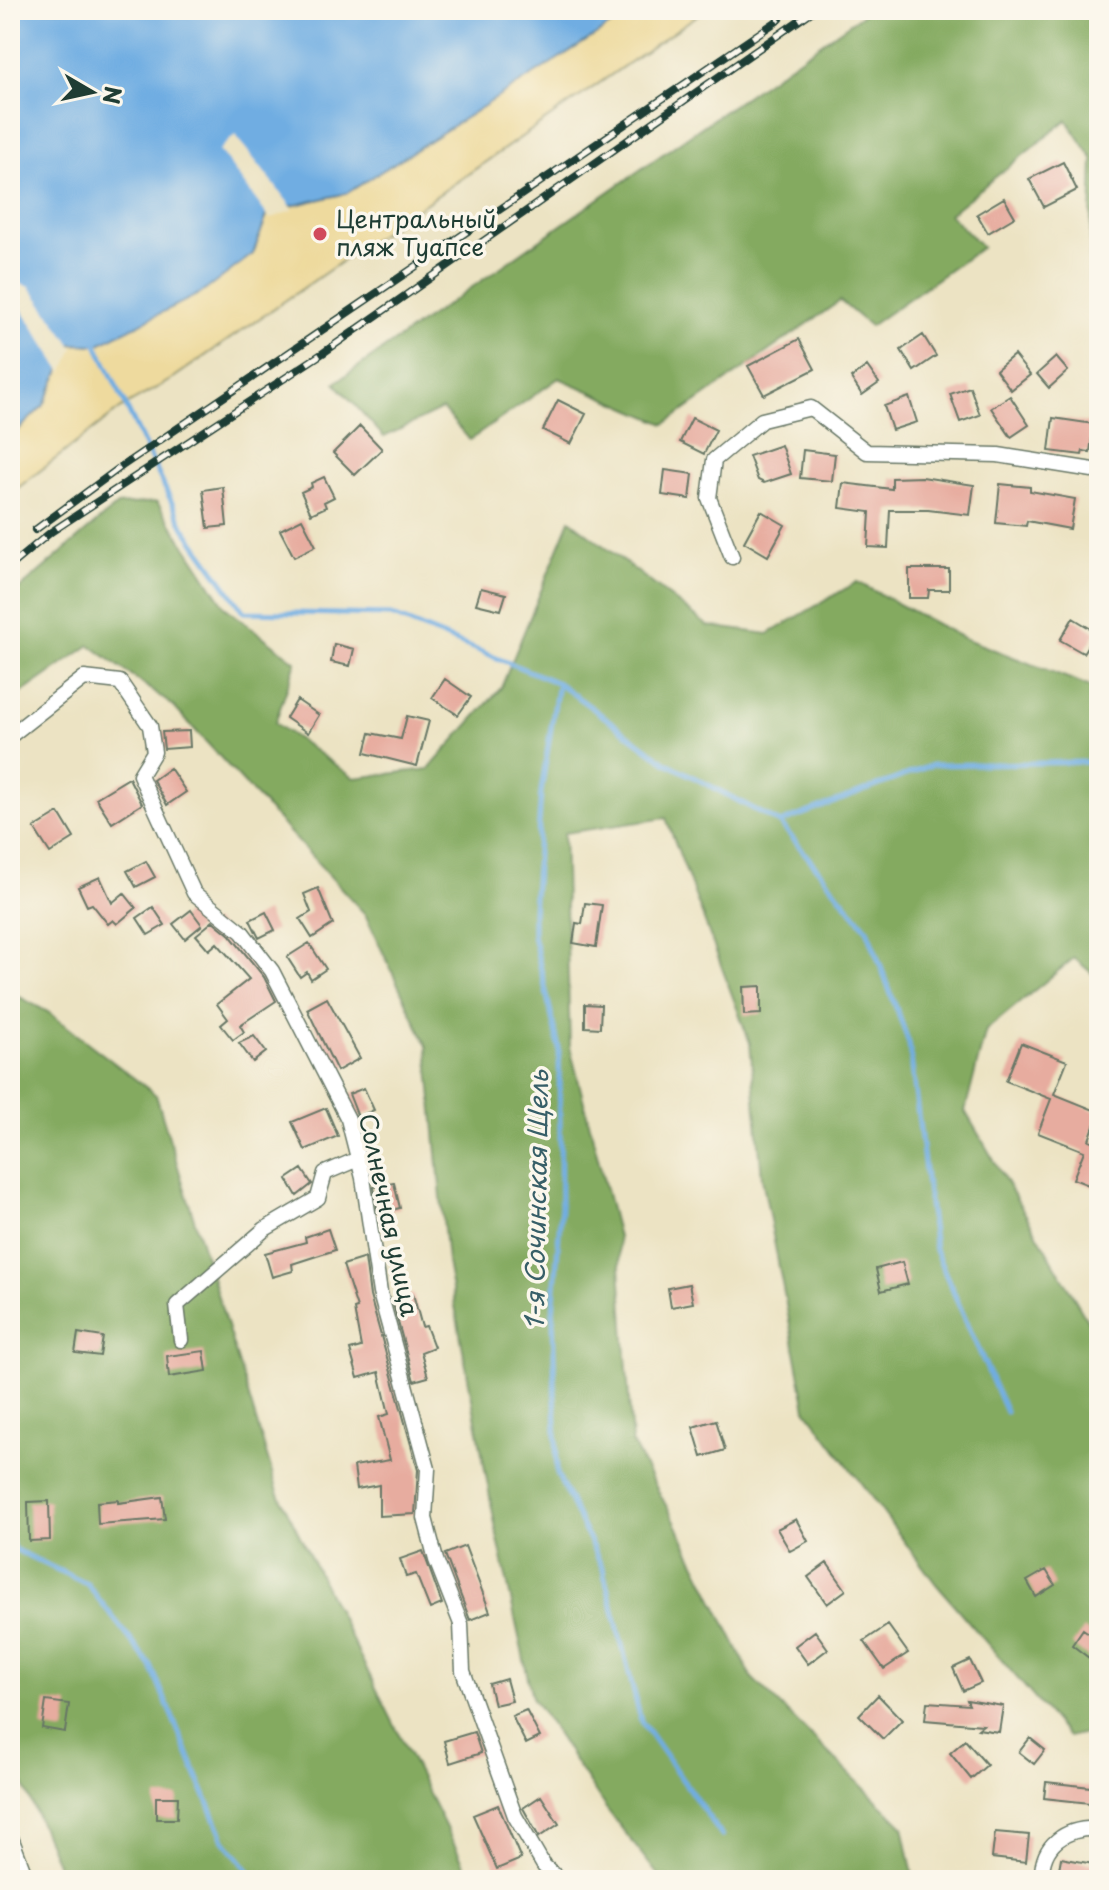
<svg xmlns="http://www.w3.org/2000/svg" width="1109" height="1890" viewBox="0 0 1109 1890" font-family="'Playpen Sans',sans-serif">
<style>
.forest{fill:#84aa60;stroke:#52744a;stroke-width:2}
.sand{fill:#eeda9e;stroke:#868c69;stroke-width:2}
.water{fill:#70ade2;stroke:#48758b;stroke-width:2}
.pier{fill:#ece3c3}
.lines{fill:none;stroke-linecap:round;stroke-linejoin:round}
.stream{stroke:#70ade2;stroke-width:5}
.building{fill:#e7ac9f}
.minor-casing{stroke:#677766;stroke-width:17}
.minor{stroke:#fff;stroke-width:14}
.rail-casing{stroke:#1f3d34;stroke-width:8}
.rail{stroke:#fbf7ec;stroke-width:5;stroke-dasharray:15;stroke-linecap:butt}
.poi-dot{fill:#d1495b;stroke:#fbf7ec;stroke-width:3}
.labels{text-anchor:middle;stroke-width:7;stroke-linejoin:round;paint-order:stroke}
.poi-label{font-size:24px;fill:#1f3d34;stroke:#fbf7ec;text-anchor:start}
.street-label{font-size:24px;fill:#1f3d34;stroke:#fbf7ec}
.water-label{font-size:26px;font-style:italic;fill:#375f68;stroke:#fbf7ec}
</style>
<rect width="100%" height="100%" fill="#fbf7ec"/>
<filter id="ink" filterUnits="userSpaceOnUse"><feTurbulence type="fractalNoise" baseFrequency=".0125" numOctaves="2"/><feDisplacementMap in="SourceGraphic" scale="16" xChannelSelector="R" yChannelSelector="G"/><feConvolveMatrix kernelMatrix="1 2 1 2 8 2 1 2 1" color-interpolation-filters="sRGB"/></filter>
<filter id="wash" filterUnits="userSpaceOnUse"><feTurbulence type="fractalNoise" baseFrequency=".006" numOctaves="4" result="noise"/><feDisplacementMap in="SourceGraphic" scale="32" xChannelSelector="R" yChannelSelector="G"/><feGaussianBlur stdDeviation="1.8" result="paint"/><feColorMatrix in="noise" values="0 0 0 0 0 0 0 0 0 0 0 0 0 0 0 0 0 1.4 0 .05"/><feComposite in="paint" operator="in"/></filter>
<g filter="url(#wash)">
<rect width="100%" height="100%" fill="#ece3c3"/>
<!-- forest -->
<path class="forest" d="M 869,10 L 1099,10 L 1099,298 L 1089,281 L 1093,159 L 1067,120 L 949,214 L 982,247 L 870,326 L 840,301 L 665,424 L 559,378 L 470,440 L 442,409 L 384,437 L 335,383 Z
M 157,502 L 226,608 L 296,662 L 275,723 L 354,778 L 429,769 L 501,688 L 570,520 L 708,626 L 768,634 L 857,582 L 961,637 L 1099,690 L 1099,979 L 1074,958 L 986,1030 L 965,1111 L 1099,1340 L 1099,1730 L 1068,1737 L 936,1584 L 806,1409 L 762,1178 L 750,1043 L 666,818 L 564,833 L 570,1047 L 618,1237 L 632,1443 L 674,1520 L 752,1678 L 903,1826 L 914,1880 L 662,1880 L 605,1807 L 532,1697 L 496,1530 L 447,1262 L 427,1046 L 365,914 L 173,706 L 90,645 L 10,701 L 10,597 L 117,505 Z
M 10,992 L 48,1012 L 156,1095 L 278,1492 L 472,1880 L 64,1880 L 10,1752 Z"/>
<!-- sand -->
<path class="sand" d="M 631,10 L 705,10 L 169,381 L 124,406 L 10,494 L 10,438 L 44,405 L 72,344 L 98,345 L 253,254 L 267,215 L 291,206 L 347,193 L 616,22 Z"/>
<!-- water -->
<path class="water" d="M 10,10 L 631,10 L 616,22 L 347,193 L 291,206 L 267,215 L 253,254 L 203,292 L 97,345 L 72,344 L 44,405 L 10,438 Z"/>
<!-- pier -->
<path class="pier" d="M 235,135 L 291,206 L 293,210 L 270,219 L 267,215 L 219,150 Z
M 15,282 L 30,287 L 74,348 L 63,373 L 14,297 Z"/>
<g class="lines">
<!-- stream -->
<path class="stream" d="M 97,345 L 184,528 L 244,612 L 391,615 L 558,683 L 541,792 L 533,912 L 533,935 L 559,1048 L 561,1206 L 553,1313 L 557,1474 L 603,1569 L 641,1721 L 722,1836
M 558,683 L 667,763 L 780,823 L 932,765 L 1094,762 L 1099,765
M 780,823 L 867,929 L 909,1043 L 935,1250 L 1006,1412
M 10,1538 L 14,1549 L 87,1584 L 151,1666 L 224,1840 L 256,1880"/>
</g>
<g id="blocks">
<!-- building -->
<path class="building" d="M 1063,162 L 1077,190 L 1044,207 L 1029,179 Z
M 1004,198 L 1015,217 L 988,233 L 977,214 Z
M 923,335 L 936,356 L 914,371 L 901,350 Z
M 799,339 L 815,369 L 764,395 L 748,366 Z
M 1014,355 L 1030,375 L 1011,390 L 996,370 Z
M 1056,357 L 1068,371 L 1049,388 L 1037,374 Z
M 867,366 L 879,383 L 862,395 L 851,378 Z
M 970,387 L 980,415 L 960,422 L 950,394 Z
M 1010,396 L 1029,425 L 1011,437 L 991,408 Z
M 909,397 L 917,422 L 892,430 L 884,406 Z
M 558,400 L 586,414 L 571,444 L 543,430 Z
M 692,418 L 716,430 L 704,454 L 680,442 Z
M 1053,418 L 1094,424 L 1090,452 L 1083,451 L 1082,455 L 1049,451 Z
M 360,426 L 382,449 L 355,475 L 333,453 Z
M 781,445 L 791,474 L 764,483 L 758,480 L 749,456 Z
M 803,450 L 835,454 L 832,481 L 800,478 Z
M 665,470 L 693,474 L 690,499 L 662,495 Z
M 324,477 L 334,497 L 324,502 L 326,507 L 311,514 L 301,492 L 312,487 L 311,483 Z
M 922,477 L 974,485 L 970,515 L 928,510 L 890,510 L 888,548 L 868,547 L 870,512 L 840,508 L 843,483 L 892,489 L 892,478 Z
M 1000,484 L 1030,487 L 1030,491 L 1075,499 L 1070,529 L 1027,521 L 1026,526 L 996,523 Z
M 223,487 L 227,526 L 208,528 L 203,490 Z
M 761,511 L 785,525 L 768,556 L 744,542 Z
M 302,519 L 316,546 L 294,557 L 280,530 Z
M 909,569 L 949,569 L 949,590 L 929,590 L 928,598 L 909,598 Z
M 481,588 L 506,594 L 501,610 L 476,604 Z
M 1073,618 L 1096,632 L 1083,653 L 1060,640 Z
M 334,644 L 354,649 L 350,666 L 331,662 Z
M 445,679 L 471,697 L 458,715 L 432,698 Z
M 297,700 L 319,715 L 308,733 L 286,718 Z
M 407,716 L 429,721 L 417,766 L 365,753 L 370,733 L 401,739 Z
M 189,731 L 190,747 L 164,749 L 162,732 Z
M 170,768 L 186,792 L 167,805 L 153,780 Z
M 129,778 L 142,804 L 112,823 L 96,798 Z
M 59,813 L 74,838 L 50,853 L 34,828 Z
M 146,861 L 155,877 L 136,887 L 127,871 Z
M 100,877 L 112,903 L 124,893 L 136,908 L 117,924 L 113,920 L 108,924 L 92,904 L 87,906 L 78,887 Z
M 318,888 L 333,924 L 312,938 L 300,919 L 311,912 L 304,894 Z
M 585,903 L 602,905 L 596,947 L 573,943 L 576,923 L 582,924 Z
M 153,907 L 165,925 L 148,935 L 137,918 Z
M 191,910 L 202,925 L 185,939 L 173,924 Z
M 266,912 L 275,930 L 259,938 L 250,920 Z
M 213,921 L 230,935 L 264,977 L 276,1001 L 240,1025 L 244,1032 L 233,1040 L 221,1025 L 228,1019 L 217,1004 L 249,979 L 217,943 L 209,950 L 196,935 Z
M 309,943 L 326,969 L 311,979 L 307,972 L 300,977 L 287,957 Z
M 761,986 L 761,1014 L 744,1015 L 743,987 Z
M 327,998 L 360,1058 L 337,1071 L 307,1009 Z
M 585,1004 L 601,1005 L 600,1028 L 585,1027 Z
M 254,1036 L 266,1052 L 253,1062 L 239,1043 Z
M 1021,1043 L 1067,1061 L 1054,1094 L 1099,1112 L 1089,1140 L 1099,1144 L 1099,1189 L 1073,1179 L 1084,1151 L 1038,1133 L 1051,1099 L 1006,1081 Z
M 364,1088 L 374,1110 L 358,1117 L 349,1094 Z
M 326,1108 L 338,1136 L 305,1150 L 292,1122 Z
M 302,1169 L 312,1184 L 297,1196 L 287,1179 Z
M 394,1183 L 400,1208 L 378,1213 L 374,1187 Z
M 328,1229 L 335,1250 L 292,1264 L 293,1271 L 272,1277 L 265,1253 L 306,1242 L 305,1237 Z
M 365,1258 L 370,1296 L 418,1470 L 415,1514 L 379,1516 L 379,1485 L 357,1489 L 354,1466 L 390,1460 L 379,1417 L 389,1414 L 379,1372 L 358,1378 L 350,1350 L 361,1347 L 354,1309 L 357,1308 L 343,1265 Z
M 902,1262 L 908,1284 L 881,1291 L 876,1269 Z
M 689,1284 L 693,1303 L 671,1307 L 668,1288 Z
M 413,1294 L 422,1327 L 426,1326 L 434,1347 L 421,1352 L 428,1377 L 414,1381 L 392,1300 Z
M 78,1333 L 103,1337 L 100,1356 L 75,1353 Z
M 204,1351 L 207,1371 L 169,1377 L 167,1356 Z
M 716,1420 L 725,1450 L 702,1457 L 693,1427 Z
M 162,1497 L 165,1519 L 98,1524 L 97,1502 L 118,1500 L 118,1503 Z
M 49,1501 L 50,1540 L 29,1541 L 28,1502 Z
M 796,1519 L 808,1541 L 790,1551 L 777,1529 Z
M 465,1546 L 490,1612 L 470,1620 L 445,1554 Z
M 423,1551 L 442,1604 L 430,1609 L 416,1574 L 406,1577 L 400,1559 Z
M 827,1563 L 846,1590 L 827,1604 L 808,1577 Z
M 1046,1570 L 1055,1585 L 1036,1597 L 1027,1581 Z
M 888,1625 L 908,1653 L 884,1669 L 864,1641 Z
M 1083,1629 L 1099,1640 L 1089,1658 L 1072,1645 Z
M 815,1631 L 828,1649 L 808,1664 L 795,1646 Z
M 970,1660 L 981,1683 L 963,1691 L 953,1668 Z
M 506,1679 L 512,1701 L 494,1705 L 489,1684 Z
M 878,1695 L 902,1720 L 883,1739 L 859,1715 Z
M 967,1700 L 1003,1706 L 999,1732 L 978,1729 L 983,1725 L 925,1720 L 927,1702 L 969,1705 Z
M 46,1701 L 69,1704 L 65,1732 L 42,1728 Z
M 526,1710 L 540,1737 L 526,1744 L 512,1716 Z
M 474,1732 L 481,1753 L 450,1763 L 444,1741 Z
M 1030,1738 L 1045,1750 L 1034,1764 L 1019,1752 Z
M 965,1740 L 987,1765 L 971,1779 L 950,1753 Z
M 1046,1782 L 1099,1788 L 1099,1804 L 1044,1798 Z
M 541,1796 L 559,1824 L 539,1837 L 523,1808 Z
M 156,1797 L 178,1797 L 177,1819 L 156,1819 Z
M 498,1805 L 521,1859 L 497,1869 L 473,1815 Z
M 995,1832 L 1029,1835 L 1026,1862 L 992,1858 Z
M 1061,1858 L 1099,1865 L 1099,1880 L 1057,1880 Z"/>
</g>
</g>
<g filter="url(#ink)">
<use href="#blocks" fill-opacity="0" stroke="#677766" stroke-width="2"/>
<g class="lines">
<!-- minor casing -->
<g class="minor-casing">
<path id="minor" d="M 732,557 L 709,498 L 714,460 L 762,420 L 811,408 L 867,452 L 998,455 L 1099,471
M 10,736 L 84,678 L 120,682 L 150,726 L 154,752 L 140,775 L 194,893 L 242,932 L 272,971 L 348,1119 L 363,1178 L 380,1293 L 428,1469 L 425,1518 L 436,1560 L 461,1624 L 463,1671 L 515,1816 L 544,1866 L 560,1880
M 181,1340 L 177,1305 L 265,1229 L 318,1198 L 325,1173 L 358,1159
M 10,1835 L 27,1880
M 1042,1880 C 1040,1844 1066,1827 1099,1829"/>
</g>
<!-- minor -->
<use href="#minor" class="minor"/>
<!-- rail casing -->
<g class="rail-casing">
<path id="rail" d="M 35,530 L 122,466 L 780,19
M 10,566 L 51,532 L 323,353 L 814,10"/>
</g>
<!-- rail -->
<use href="#rail" class="rail"/>
</g>
</g>
<!-- markers -->
<circle class="poi-dot" cx="320" cy="234" r="8"/>
<g class="labels">
<!-- poi labels -->
<g class="poi-label">
<text x="336" y="228">Центральный<tspan x="336" dy="28">пляж Туапсе</tspan></text>
</g>
<!-- street labels -->
<g class="street-label">
<text transform="translate(388 1215) rotate(78)" y="8">Солнечная улица</text>
</g>
<!-- water labels -->
<g class="water-label">
<text transform="translate(537 1200) rotate(-89)" y="9">1-я Сочинская Щель</text>
</g>
</g>
<!-- margin -->
<rect width="1109" height="1890" fill="none" stroke="#fbf7ec" stroke-width="40"/>
<!-- north arrow -->
<g transform="translate(92 92) rotate(99)" stroke="#fbf7ec" stroke-width="6" paint-order="stroke">
<path d="M0-6L14 30L0 20L-14 30Z" fill="#1f3d34"/>
<text y="-12" font-size="22" font-weight="bold" text-anchor="middle" fill="#1f3d34">N</text>
</g>
</svg>
